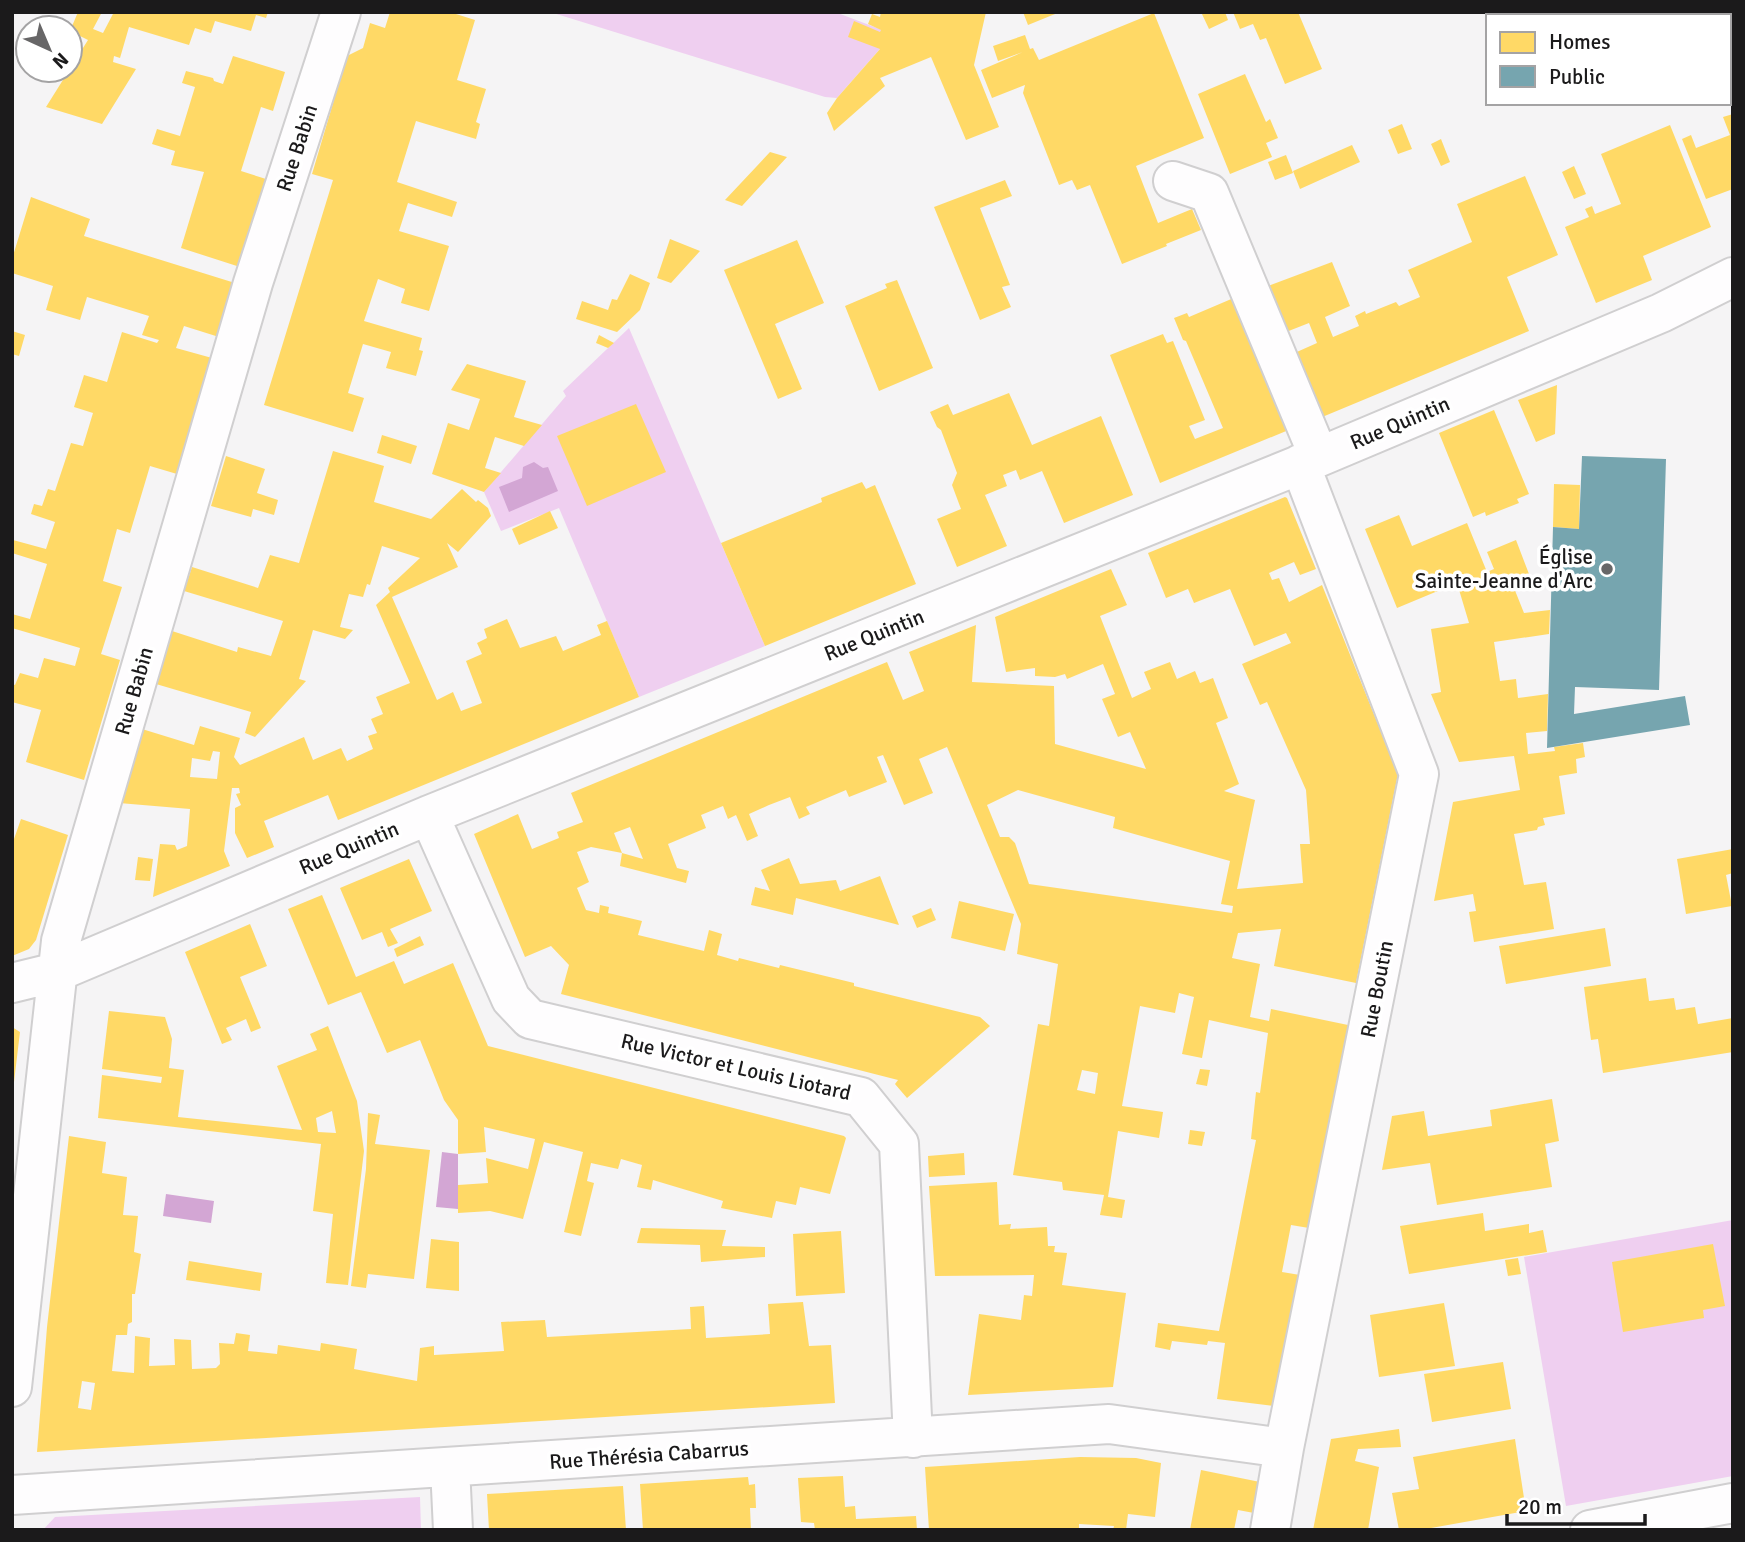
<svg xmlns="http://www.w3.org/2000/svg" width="1745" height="1542" viewBox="0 0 1745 1542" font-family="Signika,sans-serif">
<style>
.green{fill:#efcff0}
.water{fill:#d3a6d4}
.homes{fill:#ffd966;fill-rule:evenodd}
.public{fill:#76a5af}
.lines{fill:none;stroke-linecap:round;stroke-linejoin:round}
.minor-casing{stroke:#d0cfd0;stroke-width:42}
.minor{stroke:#fefdfe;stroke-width:38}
.poi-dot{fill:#676667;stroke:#fff;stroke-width:2.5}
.labels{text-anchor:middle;stroke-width:7;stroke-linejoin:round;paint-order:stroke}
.street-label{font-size:21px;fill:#1b1a1b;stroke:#fff}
.poi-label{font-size:21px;fill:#1b1a1b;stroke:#fff;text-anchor:end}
</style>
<rect width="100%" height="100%" fill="#f5f4f5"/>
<!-- green -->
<path class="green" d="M 550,12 L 835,12 L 893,34 L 837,98 L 825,97 Z
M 629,328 L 765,646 L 639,697 L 559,508 L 501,531 L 484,492 L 566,396 L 563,391 Z
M 1733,1220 L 1733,1476 L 1566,1506 L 1524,1257 Z
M 420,1497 L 421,1530 L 43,1530 L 55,1517 Z"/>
<!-- water -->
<path class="water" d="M 534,462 L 543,468 L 548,467 L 558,491 L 509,512 L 499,487 L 522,478 L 523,467 Z
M 442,1152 L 458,1154 L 458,1209 L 436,1207 Z
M 166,1194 L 214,1201 L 211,1223 L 163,1216 Z"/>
<!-- homes -->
<path class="homes" d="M 78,12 L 102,12 L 93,29 L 103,33 L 114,12 L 268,12 L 266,18 L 256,15 L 251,31 L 215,21 L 211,33 L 195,28 L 189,45 L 129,27 L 120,58 L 114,56 L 113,62 L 136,69 L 102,124 L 46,107 L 88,40 L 70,31 Z
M 390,12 L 456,12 L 456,14 L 475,20 L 457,80 L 486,89 L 476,122 L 480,124 L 476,139 L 416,121 L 397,182 L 457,202 L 452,217 L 408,203 L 399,231 L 449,246 L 429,311 L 401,303 L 405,289 L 378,279 L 364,321 L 422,338 L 419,350 L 423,351 L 416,376 L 386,368 L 391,352 L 363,344 L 348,393 L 364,398 L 353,432 L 264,405 L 333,180 L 312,174 L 347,56 L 363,48 L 370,23 L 385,28 Z
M 881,12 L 986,12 L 974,65 L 999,127 L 966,140 L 931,57 L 880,78 L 885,86 L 834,131 L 827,113 L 837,98 L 880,49 L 848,37 L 854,21 L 880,32 L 881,30 L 868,24 L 872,14 L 880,17 Z
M 1023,12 L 1060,12 L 1028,25 Z
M 1201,12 L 1225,12 L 1228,20 L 1209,29 Z
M 1233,12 L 1298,12 L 1322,69 L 1285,84 L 1266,38 L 1260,40 L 1253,24 L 1240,29 Z
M 1515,12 L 1541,12 L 1542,16 L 1517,16 Z
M 1624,12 L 1701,12 L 1702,16 L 1626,16 Z
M 1154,13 L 1204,138 L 1136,166 L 1158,223 L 1192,209 L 1201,230 L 1166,244 L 1167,246 L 1122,264 L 1090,185 L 1077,190 L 1072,180 L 1059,185 L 1023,93 L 1025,85 L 992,98 L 981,70 L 1023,52 L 998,61 L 993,46 L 1025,35 L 1030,49 L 1033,48 L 1039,60 Z
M 233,56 L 285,72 L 273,111 L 261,107 L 241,171 L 266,179 L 240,267 L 181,248 L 204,172 L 171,165 L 175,151 L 152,144 L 157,129 L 180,136 L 195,87 L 182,83 L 186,71 L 213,78 L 214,81 L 223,84 Z
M 1245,74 L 1266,122 L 1270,119 L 1278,138 L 1266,143 L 1272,157 L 1230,174 L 1198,94 Z
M 1733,114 L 1733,189 L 1706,199 L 1682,139 L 1691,135 L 1696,148 L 1730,135 L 1723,117 Z
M 1402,124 L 1412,149 L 1398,154 L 1388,130 Z
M 1670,125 L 1711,227 L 1643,256 L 1652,280 L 1596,303 L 1565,227 L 1589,217 L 1585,209 L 1592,206 L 1595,214 L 1621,204 L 1601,154 Z
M 1441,139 L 1450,162 L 1441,166 L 1431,144 Z
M 1352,145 L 1360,162 L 1300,189 L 1293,171 Z
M 770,152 L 787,157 L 742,206 L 725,200 Z
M 1286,155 L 1293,173 L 1275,180 L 1268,162 Z
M 1574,166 L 1586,194 L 1574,199 L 1562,172 Z
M 1525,176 L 1558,255 L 1507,277 L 1529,331 L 1315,420 L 1290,355 L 1317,343 L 1309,323 L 1281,334 L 1263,288 L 1332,262 L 1350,306 L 1325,317 L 1333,337 L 1359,326 L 1355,316 L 1365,311 L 1366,314 L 1396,302 L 1399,306 L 1420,297 L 1408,270 L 1472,242 L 1457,204 Z
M 1005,180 L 1012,196 L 980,208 L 1010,285 L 1002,287 L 1011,307 L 980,320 L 934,207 Z
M 31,197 L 90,219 L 84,236 L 235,283 L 219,337 L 184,326 L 176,348 L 212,358 L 177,474 L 150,466 L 130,533 L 117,529 L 103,581 L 122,587 L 101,654 L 120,660 L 84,780 L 26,762 L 41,710 L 12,702 L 12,684 L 15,685 L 20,673 L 38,678 L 44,658 L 75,666 L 80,648 L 12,628 L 12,614 L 30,619 L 47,564 L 12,553 L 12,542 L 13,540 L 46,549 L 55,522 L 31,514 L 34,504 L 42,506 L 48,489 L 55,491 L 71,443 L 83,446 L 93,413 L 74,407 L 84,375 L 107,382 L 122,332 L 157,343 L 159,340 L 142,335 L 149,316 L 87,297 L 80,320 L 46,310 L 53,286 L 12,273 L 12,259 Z
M 670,239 L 700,251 L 671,283 L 657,278 Z
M 797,240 L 824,303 L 775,324 L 802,389 L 778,399 L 724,270 Z
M 630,274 L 650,283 L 640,310 L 617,332 L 576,319 L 582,301 L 608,310 L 612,299 L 617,300 Z
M 897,280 L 933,368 L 879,391 L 845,306 L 887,288 L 885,284 Z
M 1236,297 L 1291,429 L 1160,483 L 1110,355 L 1163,334 L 1167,343 L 1173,341 L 1205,420 L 1189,426 L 1195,439 L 1223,428 L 1186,341 L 1183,340 L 1174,318 L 1187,313 L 1189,317 Z
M 12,331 L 25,335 L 19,356 L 12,354 Z
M 599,335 L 614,343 L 608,348 L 596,343 Z
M 467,364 L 526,381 L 514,417 L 542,425 L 524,446 L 495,437 L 485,468 L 501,473 L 484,492 L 432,474 L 448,423 L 469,430 L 480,399 L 451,390 Z
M 1557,385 L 1555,434 L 1536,442 L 1518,400 Z
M 1009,393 L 1032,445 L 1101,416 L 1133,495 L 1064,523 L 1042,471 L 1020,480 L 1016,470 L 1003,475 L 1007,486 L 985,495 L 1007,546 L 957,567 L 937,519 L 961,509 L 952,485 L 957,473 L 941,430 L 937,427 L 930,412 L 948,404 L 953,415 Z
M 636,404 L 666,472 L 587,506 L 557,436 Z
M 1494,410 L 1529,494 L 1517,499 L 1519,503 L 1486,516 L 1485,512 L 1473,517 L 1439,433 Z
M 382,435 L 417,446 L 411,464 L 377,453 Z
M 333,451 L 384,466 L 374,502 L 431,519 L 462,489 L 476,502 L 478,500 L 488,508 L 491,516 L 458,552 L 447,543 L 458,567 L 392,597 L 437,700 L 453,692 L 461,711 L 482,703 L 466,661 L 482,654 L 477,643 L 487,638 L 484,629 L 507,619 L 520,648 L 556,636 L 563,651 L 601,635 L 597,625 L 607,621 L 639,697 L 338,820 L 328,795 L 264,821 L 274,847 L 247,858 L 235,833 L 235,808 L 241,805 L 236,794 L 240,793 L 239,788 L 232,788 L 224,851 L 230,866 L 153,897 L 160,844 L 175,845 L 177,850 L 187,846 L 190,809 L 119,803 L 142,729 L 194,745 L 200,726 L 240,738 L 234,757 L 240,765 L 304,737 L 313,760 L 341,748 L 347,761 L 373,749 L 368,736 L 377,733 L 371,719 L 383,714 L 376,697 L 410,683 L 376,605 L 390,592 L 388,588 L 420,558 L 382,546 L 370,585 L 367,584 L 363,597 L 349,594 L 340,627 L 353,630 L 345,639 L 313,630 L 299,679 L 306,681 L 255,737 L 245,733 L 251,712 L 156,684 L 172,631 L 237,652 L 238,647 L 271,656 L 283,621 L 184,591 L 192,567 L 258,588 L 270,555 L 299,563 ZM 213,751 L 220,752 L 217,779 L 190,777 L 192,758 L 210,761 Z
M 226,456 L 265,469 L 257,493 L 278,500 L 274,515 L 253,509 L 251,517 L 211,506 Z
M 862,482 L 866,489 L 875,485 L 916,584 L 765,646 L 721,543 L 822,502 L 821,498 Z
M 1554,484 L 1580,485 L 1579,529 L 1553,527 Z
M 1285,497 L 1287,498 L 1316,569 L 1300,575 L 1294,562 L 1269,573 L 1272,580 L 1279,578 L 1289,602 L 1322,585 L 1398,774 L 1356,983 L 1274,966 L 1281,929 L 1238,933 L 1232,958 L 1260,964 L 1250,1017 L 1269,1021 L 1271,1009 L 1348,1025 L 1309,1228 L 1291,1225 L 1282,1272 L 1300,1275 L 1274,1406 L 1217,1399 L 1225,1343 L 1208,1341 L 1207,1345 L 1172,1341 L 1170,1350 L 1155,1347 L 1158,1323 L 1219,1331 L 1256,1140 L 1251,1139 L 1256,1092 L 1260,1093 L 1268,1033 L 1209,1020 L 1202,1058 L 1182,1054 L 1194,997 L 1179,993 L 1175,1013 L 1140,1006 L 1122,1106 L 1163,1112 L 1159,1138 L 1118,1131 L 1108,1197 L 1125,1200 L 1122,1218 L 1100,1215 L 1104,1195 L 1063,1190 L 1062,1182 L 1013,1175 L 1038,1024 L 1049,1026 L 1058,964 L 1017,954 L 1021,924 L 947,747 L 919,759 L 933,793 L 904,805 L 883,755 L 877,757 L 887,782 L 849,797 L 846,790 L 806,807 L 810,814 L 799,819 L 790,797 L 769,805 L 749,814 L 758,836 L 747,841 L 736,815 L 728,819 L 723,806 L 701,815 L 706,828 L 668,844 L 677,868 L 689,871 L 686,883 L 620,866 L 622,853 L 591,847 L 577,852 L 589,882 L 577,888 L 586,910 L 599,913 L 600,905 L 609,907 L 608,913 L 642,921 L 638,935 L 704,951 L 709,930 L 722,934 L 717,955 L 738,961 L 739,958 L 779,968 L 780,965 L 854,983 L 854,986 L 980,1017 L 990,1026 L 907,1098 L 895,1084 L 898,1080 L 561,994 L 569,965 L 551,946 L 525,957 L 474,834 L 518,814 L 532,849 L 559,838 L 557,832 L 583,822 L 571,793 L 887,662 L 903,700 L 924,691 L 909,652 L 976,625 L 972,682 L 1054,686 L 1055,744 L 1146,769 L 1130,732 L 1118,737 L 1102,699 L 1115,694 L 1103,664 L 1067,679 L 1065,674 L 1055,677 L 1035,676 L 1035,668 L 1006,672 L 995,617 L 1111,569 L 1127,605 L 1100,616 L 1132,698 L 1151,689 L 1144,672 L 1170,662 L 1177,679 L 1195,671 L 1200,683 L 1213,678 L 1228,718 L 1216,723 L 1239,784 L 1224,791 L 1255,800 L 1237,889 L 1303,883 L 1300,844 L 1310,844 L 1306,790 L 1267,702 L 1260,705 L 1242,664 L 1291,643 L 1286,633 L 1254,646 L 1230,589 L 1194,603 L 1188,589 L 1166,598 L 1148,553 ZM 1018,790 L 1115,817 L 1113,828 L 1230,861 L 1221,904 L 1233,906 L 1232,913 L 1029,884 L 1015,843 L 1009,837 L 1000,837 L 987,805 ZM 630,827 L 643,859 L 622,853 L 614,833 ZM 1082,1070 L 1098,1073 L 1095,1094 L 1077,1090 Z
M 550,511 L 558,528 L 519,545 L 512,529 Z
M 1399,515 L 1412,546 L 1467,523 L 1487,572 L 1494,569 L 1487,552 L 1516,540 L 1529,574 L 1502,587 L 1512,583 L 1524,613 L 1550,610 L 1549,634 L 1494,642 L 1500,681 L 1516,679 L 1518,698 L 1548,694 L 1547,731 L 1526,733 L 1528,754 L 1555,751 L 1554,747 L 1583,743 L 1585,757 L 1576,759 L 1577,773 L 1559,776 L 1565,814 L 1543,818 L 1545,825 L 1538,827 L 1537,830 L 1514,834 L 1524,885 L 1546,882 L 1554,929 L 1474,942 L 1469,912 L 1476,911 L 1473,894 L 1434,901 L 1453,802 L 1520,790 L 1514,756 L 1459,762 L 1431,694 L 1441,692 L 1431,629 L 1469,623 L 1457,583 L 1397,608 L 1365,529 Z
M 21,819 L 68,835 L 36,940 L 29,949 L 12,956 L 12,839 L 14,839 Z
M 1733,849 L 1733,873 L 1726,875 L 1732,906 L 1686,914 L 1677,859 Z
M 138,857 L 153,859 L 150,881 L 135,880 Z
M 789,858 L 800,884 L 836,880 L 840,891 L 880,876 L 899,925 L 796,898 L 793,915 L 751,905 L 755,887 L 770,891 L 761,870 Z
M 409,859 L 432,911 L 390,929 L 398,943 L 388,947 L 382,932 L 362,940 L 340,888 Z
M 322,895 L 356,977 L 394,961 L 404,984 L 453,963 L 488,1046 L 844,1136 L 846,1138 L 830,1194 L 800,1187 L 796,1205 L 776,1201 L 772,1218 L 721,1208 L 723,1201 L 653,1180 L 651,1190 L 637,1187 L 642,1165 L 621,1159 L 618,1169 L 591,1163 L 587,1181 L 594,1183 L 581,1236 L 564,1232 L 583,1152 L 544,1142 L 523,1219 L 490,1211 L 458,1213 L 458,1185 L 488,1183 L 486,1158 L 528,1169 L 535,1139 L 484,1127 L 486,1152 L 458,1154 L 458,1120 L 444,1100 L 420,1040 L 387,1053 L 361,992 L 328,1005 L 288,909 Z
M 959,901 L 1014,914 L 1005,951 L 951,938 Z
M 931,908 L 936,920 L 917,928 L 912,916 Z
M 250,924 L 267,966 L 240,977 L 261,1028 L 251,1032 L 246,1019 L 226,1028 L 232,1040 L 222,1044 L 185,952 Z
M 1605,928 L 1611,966 L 1506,984 L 1499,946 Z
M 420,936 L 424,945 L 397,957 L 394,949 Z
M 1646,978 L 1649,1001 L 1674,998 L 1676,1010 L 1695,1007 L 1698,1024 L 1733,1018 L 1733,1052 L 1603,1073 L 1598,1039 L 1591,1040 L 1584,987 Z
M 109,1011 L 165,1017 L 172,1039 L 169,1068 L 184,1070 L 178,1117 L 302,1130 L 277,1066 L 317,1050 L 310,1034 L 328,1026 L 357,1101 L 364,1151 L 348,1285 L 326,1283 L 333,1214 L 313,1211 L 321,1144 L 98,1118 L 102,1075 L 161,1083 L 162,1077 L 102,1069 ZM 332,1111 L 336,1133 L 318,1132 L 316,1118 Z
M 12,1027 L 20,1032 L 14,1082 L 12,1082 Z
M 1200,1069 L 1210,1070 L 1207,1086 L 1196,1084 Z
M 1552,1099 L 1559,1141 L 1545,1144 L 1552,1187 L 1437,1205 L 1430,1163 L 1382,1170 L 1392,1116 L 1424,1111 L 1428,1136 L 1492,1126 L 1490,1110 Z
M 368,1113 L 380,1115 L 375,1144 L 430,1150 L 414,1279 L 368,1274 L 366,1288 L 351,1286 L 366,1169 Z
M 1190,1130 L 1205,1132 L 1202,1146 L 1188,1144 Z
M 69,1136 L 106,1142 L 102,1173 L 127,1177 L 123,1215 L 138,1216 L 134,1252 L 141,1254 L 135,1294 L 132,1294 L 132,1322 L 128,1324 L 127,1335 L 116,1335 L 112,1371 L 134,1373 L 135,1336 L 150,1338 L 149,1366 L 175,1365 L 174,1339 L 191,1340 L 192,1369 L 216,1368 L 220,1364 L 219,1343 L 234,1344 L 236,1333 L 250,1335 L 248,1351 L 277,1354 L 278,1345 L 320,1351 L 321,1343 L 357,1349 L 354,1369 L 417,1381 L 420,1348 L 434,1346 L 434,1355 L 504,1351 L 501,1322 L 545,1320 L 547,1337 L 691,1329 L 690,1307 L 704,1306 L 706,1338 L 770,1334 L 768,1304 L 803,1302 L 809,1346 L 831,1345 L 835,1403 L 37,1452 L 47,1327 ZM 82,1381 L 95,1383 L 91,1410 L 78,1408 Z
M 964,1153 L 965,1175 L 929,1177 L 928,1156 Z
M 997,1182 L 999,1225 L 1011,1224 L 1010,1229 L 1047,1227 L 1048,1246 L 1055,1246 L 1054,1252 L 1067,1253 L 1062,1285 L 1126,1293 L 1113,1387 L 968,1395 L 979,1314 L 1021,1320 L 1024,1295 L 1032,1296 L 1034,1275 L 935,1276 L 929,1186 Z
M 1483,1213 L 1485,1231 L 1529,1224 L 1529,1233 L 1543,1230 L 1547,1252 L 1409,1274 L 1400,1226 Z
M 641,1228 L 726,1230 L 722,1246 L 765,1247 L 765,1257 L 701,1262 L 700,1245 L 637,1243 Z
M 841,1231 L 845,1293 L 796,1296 L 793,1234 Z
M 431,1239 L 459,1242 L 459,1291 L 426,1288 Z
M 1713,1244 L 1725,1306 L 1703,1310 L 1704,1318 L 1623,1332 L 1612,1262 Z
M 1518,1258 L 1521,1274 L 1508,1276 L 1505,1260 Z
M 189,1261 L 262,1273 L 260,1291 L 186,1280 Z
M 1444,1303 L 1455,1366 L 1379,1377 L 1370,1315 Z
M 1503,1362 L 1511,1409 L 1432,1422 L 1424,1374 Z
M 1399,1429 L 1401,1447 L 1358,1449 L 1355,1461 L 1379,1467 L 1368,1530 L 1313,1530 L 1331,1439 Z
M 1515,1439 L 1526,1511 L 1420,1530 L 1399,1530 L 1392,1493 L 1419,1489 L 1413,1457 Z
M 1080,1457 L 1136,1458 L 1161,1463 L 1155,1517 L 1128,1514 L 1126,1530 L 1113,1530 L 1114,1526 L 1079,1524 L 1079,1530 L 929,1530 L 925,1467 Z
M 1201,1470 L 1260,1482 L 1254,1513 L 1238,1510 L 1234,1530 L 1190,1530 Z
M 843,1476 L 845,1507 L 855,1506 L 856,1519 L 916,1516 L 917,1530 L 815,1530 L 814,1523 L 801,1522 L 798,1478 Z
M 748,1477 L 749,1485 L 755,1484 L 756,1508 L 750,1508 L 751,1530 L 643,1530 L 640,1484 Z
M 623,1486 L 626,1530 L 489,1530 L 487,1494 Z"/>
<!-- public -->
<path class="public" d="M 1582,456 L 1666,459 L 1659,690 L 1575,687 L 1574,714 L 1685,696 L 1690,725 L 1547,748 L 1553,527 L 1579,529 Z"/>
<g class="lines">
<!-- minor casing -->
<g class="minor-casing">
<path id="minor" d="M 1173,181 L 1209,193 L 1319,457
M 429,815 L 511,999 L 530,1019 L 861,1097 L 899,1144 L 913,1438
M 12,983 L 57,972 L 429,815 L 1319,457 L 1661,313 L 1733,277
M 12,1387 L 61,941 L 253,283 L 341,12
M 450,1467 L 453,1530
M 12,1495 L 1109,1424 L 1284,1448
M 1270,1530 L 1284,1448 L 1419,774 L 1300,464
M 1590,1530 L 1733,1503"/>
</g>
<!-- minor -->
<use href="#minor" class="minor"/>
</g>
<!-- markers -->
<circle class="poi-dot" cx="1607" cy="569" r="7"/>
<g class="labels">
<!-- street labels -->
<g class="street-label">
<text transform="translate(297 148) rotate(-72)" y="7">Rue Babin</text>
<text transform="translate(1400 423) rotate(-23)" y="7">Rue Quintin</text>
<text transform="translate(874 635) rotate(-22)" y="7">Rue Quintin</text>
<text transform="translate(134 691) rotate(-74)" y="7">Rue Babin</text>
<text transform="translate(349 848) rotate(-23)" y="7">Rue Quintin</text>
<text transform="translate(1377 989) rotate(-79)" y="7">Rue Boutin</text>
<text transform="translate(736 1067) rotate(13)" y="7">Rue Victor et Louis Liotard</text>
<text transform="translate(649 1455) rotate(-4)" y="7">Rue Thérésia Cabarrus</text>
</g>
<!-- poi labels -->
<g class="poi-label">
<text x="1593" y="564">Église<tspan x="1593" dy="24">Sainte-Jeanne d'Arc</tspan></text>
</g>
</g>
<!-- border -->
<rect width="1745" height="1542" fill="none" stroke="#1b1a1b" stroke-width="28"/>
<!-- legend -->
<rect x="1486" y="14" width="245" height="91" fill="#ffffff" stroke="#a4a3a4" stroke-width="2"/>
<rect x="1500" y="32" width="35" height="21" fill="#ffd966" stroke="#a4a3a4" stroke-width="2"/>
<text x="1549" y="49" font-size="21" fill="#1b1a1b">Homes</text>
<rect x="1500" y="66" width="35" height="21" fill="#76a5af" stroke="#a4a3a4" stroke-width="2"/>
<text x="1549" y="84" font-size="21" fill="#1b1a1b">Public</text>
<!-- north arrow -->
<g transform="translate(49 49) rotate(136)"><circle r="33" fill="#ffffff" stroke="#a4a3a4" stroke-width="2"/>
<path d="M0-5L12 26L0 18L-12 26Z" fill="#676667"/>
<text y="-10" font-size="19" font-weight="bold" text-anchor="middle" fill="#1b1a1b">N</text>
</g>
<!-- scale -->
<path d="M1507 1514v10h138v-10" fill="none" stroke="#1b1a1b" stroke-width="3.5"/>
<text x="1518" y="1514" font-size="21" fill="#1b1a1b" stroke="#ffffff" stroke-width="5" paint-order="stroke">20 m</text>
</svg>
